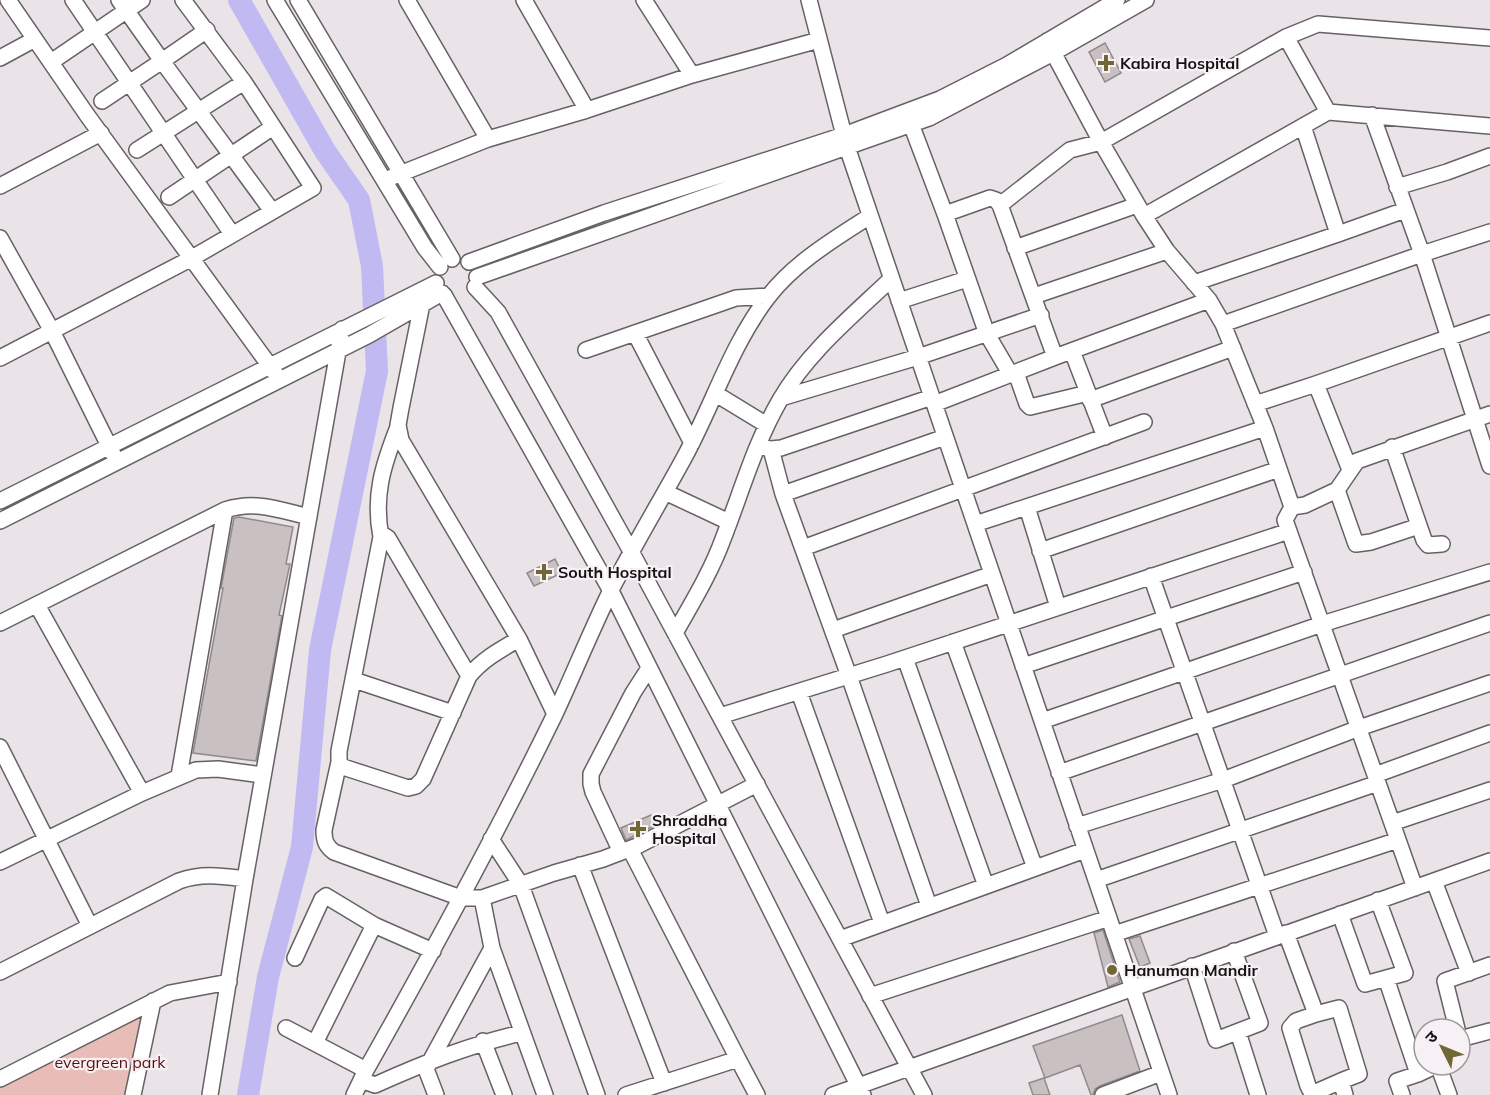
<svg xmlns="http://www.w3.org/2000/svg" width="1490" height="1095" viewBox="0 0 1490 1095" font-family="Mulish,'Noto Sans Devanagari',sans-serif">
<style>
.green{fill:#e8bdb7}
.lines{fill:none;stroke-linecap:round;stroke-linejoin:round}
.river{stroke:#c1b9f1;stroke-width:22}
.building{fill:#c8c0c1;stroke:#91898b;stroke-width:1.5}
.minor-casing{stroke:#676165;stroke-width:18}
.minor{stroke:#fff;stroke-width:15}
.poi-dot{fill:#706734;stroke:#f7f1f5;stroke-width:2}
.labels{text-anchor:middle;stroke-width:4.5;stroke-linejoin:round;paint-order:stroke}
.poi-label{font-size:16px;font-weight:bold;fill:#141213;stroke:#f7f1f5;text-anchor:start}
.park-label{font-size:16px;fill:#5b0f0d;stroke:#f7f1f5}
</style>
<rect width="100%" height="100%" fill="#eae3e8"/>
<!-- green -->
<path class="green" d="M 154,1002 L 137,1095 L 0,1095 L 0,1081 Z"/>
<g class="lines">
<!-- river -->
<path class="river" d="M 239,0 L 325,151 L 359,200 L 372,266 L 377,371 L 320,650 L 302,847 L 268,977 L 248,1095"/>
</g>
<!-- building -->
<path class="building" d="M 1105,43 L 1121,73 L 1105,82 L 1089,52 Z
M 239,517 L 293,527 L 286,564 L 290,564 L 279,615 L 282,616 L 256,761 L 193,753 L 223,588 L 221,588 L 234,518 Z
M 555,559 L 562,573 L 534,586 L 527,573 Z
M 651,815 L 656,825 L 626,840 L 621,828 Z
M 1103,930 L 1120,982 L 1108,987 L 1094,933 Z
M 1140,936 L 1150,963 L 1140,967 L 1129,939 Z
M 1122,1015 L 1140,1071 L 1100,1086 L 1095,1089 L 1093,1095 L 1091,1095 L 1080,1065 L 1045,1078 L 1033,1046 Z
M 1044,1078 L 1050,1095 L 1033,1095 L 1029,1083 Z"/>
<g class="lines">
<!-- minor casing -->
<g class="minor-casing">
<path id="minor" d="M 8,0 L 87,115 L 275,373
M 73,0 L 232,234
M 275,0 L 425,248 L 440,267
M 298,0 L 452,259
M 524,0 L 587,110
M 644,0 L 692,75
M 809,0 L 847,147 L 1169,1095
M 207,30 L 162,61 L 272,211
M 1286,37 L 1328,112
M 1047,41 L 1101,142 L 1144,216 L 1167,251 L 1209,300 L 1223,324 L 1265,428 L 1292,507 L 1285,520 L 1415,888
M 0,58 L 35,39
M 51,62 L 142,0
M 102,101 L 162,61 L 119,0
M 1372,115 L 1422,254 L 1490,466
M 911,124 L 945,214 L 990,198 L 996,200 L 1000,205 L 1055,357 L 934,404
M 1303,126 L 1338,234 L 1405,210
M 488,139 L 587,110 L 692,75 L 819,40
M 137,150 L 244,82
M 392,177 L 488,139 L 407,0
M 0,186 L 101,133
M 1397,187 L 1447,172 L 1490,156
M 169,197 L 273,127
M 1000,205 L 1070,150 L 1101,142 L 1286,37 L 1318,24 L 1490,38
M 945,214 L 987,334 L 1011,375
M 1144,216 L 1328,112 L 1490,126
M 0,238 L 52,331 L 113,454
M 1015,248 L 1137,205
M 469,262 L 604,213 L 844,135 L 940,99 L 1007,65 L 1117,0
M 477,277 L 929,118 L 1053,53 L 1146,0
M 1194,283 L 1338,234
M 475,287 L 498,312 L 633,555 L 924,1095
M 444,295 L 611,591 L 863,1095
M 1034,296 L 1167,251
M 899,301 L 967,279
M 422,304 L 401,408 L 398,425 L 401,440 L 519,639 L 555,714
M 1223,324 L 1422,254 L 1490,232
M 635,333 L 692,443
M 586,350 L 736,298 L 769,296
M 1072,351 L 1105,437
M 1055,357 L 1209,300
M 0,358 L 192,258 L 313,188 L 244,82 L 183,0
M 1016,373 L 1027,404 L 1030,407 L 1088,393
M 1316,384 L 1350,470
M 716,394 L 767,425
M 781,398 L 918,357 L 1041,315
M 1090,400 L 1233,348
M 1255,404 L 1316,384 L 1490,323
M 761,447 L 771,449 L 781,448 L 932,397
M 1392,447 L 1424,540 L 1428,545 L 1442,544
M 771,449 L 783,494 L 849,676 L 929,906
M 1337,490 L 1356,544 L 1371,542 L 1419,526
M 665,492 L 729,522
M 783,494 L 945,437
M 0,501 L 436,283
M 1027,507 L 1058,607
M 1292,507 L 1305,505 L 1337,490 L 1357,461 L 1490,414
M 0,521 L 369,335 L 442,293
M 975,524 L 1265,428
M 381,537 C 373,496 383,465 398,427
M 803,548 L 1144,422
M 1040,551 L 1279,469
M 1151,576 L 1277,936
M 37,605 L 142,793
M 0,623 L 225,510 C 256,500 279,510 309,517
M 833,630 L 992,574
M 675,633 C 692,603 711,572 723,539 C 741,493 755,443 780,400 C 807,353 852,316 891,279
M 953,642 L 1035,868
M 905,658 L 986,886
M 1023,666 L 1304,572
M 469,676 L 388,538 L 385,536 L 381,537 L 339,751 L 339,762 L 343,767 L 408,788 L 416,786 L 423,779 L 469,676 C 483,659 500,650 519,639
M 354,680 L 453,713
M 799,692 L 882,923
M 720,716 L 887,664 L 1289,531
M 1042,721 L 1322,624 L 1490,572
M 0,747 L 90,926
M 339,762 L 324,830 C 324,841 326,846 334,852 L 461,898 L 482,898 L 554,873 L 603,859 L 637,846 L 757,784
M 1059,773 L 1490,623
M 1375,775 L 1490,733
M 179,776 L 225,510
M 1392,823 L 1490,790
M 1077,826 L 1223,780 L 1359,728 L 1490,683
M 491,839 L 521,885 L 597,1095
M 621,852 L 593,792 L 591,784 L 591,774 L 633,693 L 649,668
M 0,862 L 142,793 L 196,770 L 218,769 L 263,775
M 580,865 L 664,1083
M 1096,880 L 1378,783
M 1434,881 L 1469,973
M 482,898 L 492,948 L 545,1095
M 1340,914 L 1365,984 L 1405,973 L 1378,900
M 1286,933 L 1316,1014 L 1339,1008 L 1359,1074 L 1341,1081 L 1345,1095
M 1114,934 L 1398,840
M 840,939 L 1085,850
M 295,958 L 322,899 L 326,896 L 374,925 L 433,951
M 1192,966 L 1216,1040 L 1260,1023 L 1234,951
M 0,972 L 179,881 C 202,873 221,876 245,879
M 1386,978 L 1418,1074 L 1437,1065
M 870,996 L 1109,918
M 1316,1014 L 1296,1021 L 1290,1028 L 1308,1086 L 1310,1090 L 1316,1092 L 1341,1081
M 286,1028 L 366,1070
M 1457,1029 L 1445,981 L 1490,965
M 1238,1032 L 1258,1095
M 1460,1039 L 1490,1031
M 483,1041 L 504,1095
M 315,1043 L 374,925
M 738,1059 L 757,1095
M 1438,1065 L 1449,1095
M 0,1079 L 170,993 L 229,982
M 361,1080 L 375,1085 C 424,1063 469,1045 521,1033
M 133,1095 L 153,1001
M 210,1095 L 245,879 L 342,329
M 354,1095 L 366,1070 C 432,953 496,835 555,714 C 574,673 591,631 611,590 C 634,545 660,502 684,458 C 713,405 731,345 768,297 C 794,263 834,239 870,216
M 436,1095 L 426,1069 L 492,948
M 626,1095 L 738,1059 L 630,849
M 833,1095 L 1490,861
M 1103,1095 L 1161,1073
M 1402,1095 L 1397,1081 L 1418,1074"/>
</g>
<!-- minor -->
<use href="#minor" class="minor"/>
</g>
<!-- markers -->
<g class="poi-dot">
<path d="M1103 54h6v6h6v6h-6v6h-6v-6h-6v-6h6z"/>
<path d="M541 563h6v6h6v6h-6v6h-6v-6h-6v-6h6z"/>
<path d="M635 820h6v6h6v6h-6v6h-6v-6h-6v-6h6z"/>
<circle cx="1112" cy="970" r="6"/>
</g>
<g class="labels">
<!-- poi labels -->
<g class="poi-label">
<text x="1120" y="69">Kabira Hospital</text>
<text x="558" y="578">South Hospital</text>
<text x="652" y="826">Shraddha<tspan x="652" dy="18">Hospital</tspan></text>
<text x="1124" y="976">Hanuman Mandir</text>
</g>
<!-- park labels -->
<g class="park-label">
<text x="110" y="1068">evergreen park</text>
</g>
</g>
<!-- north arrow -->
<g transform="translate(1442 1047) rotate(313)"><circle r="28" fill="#f7f1f5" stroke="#9c989b" stroke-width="1.5"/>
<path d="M0-4.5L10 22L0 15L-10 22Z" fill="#706734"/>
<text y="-9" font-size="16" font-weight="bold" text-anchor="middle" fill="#141213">उ</text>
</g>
</svg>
